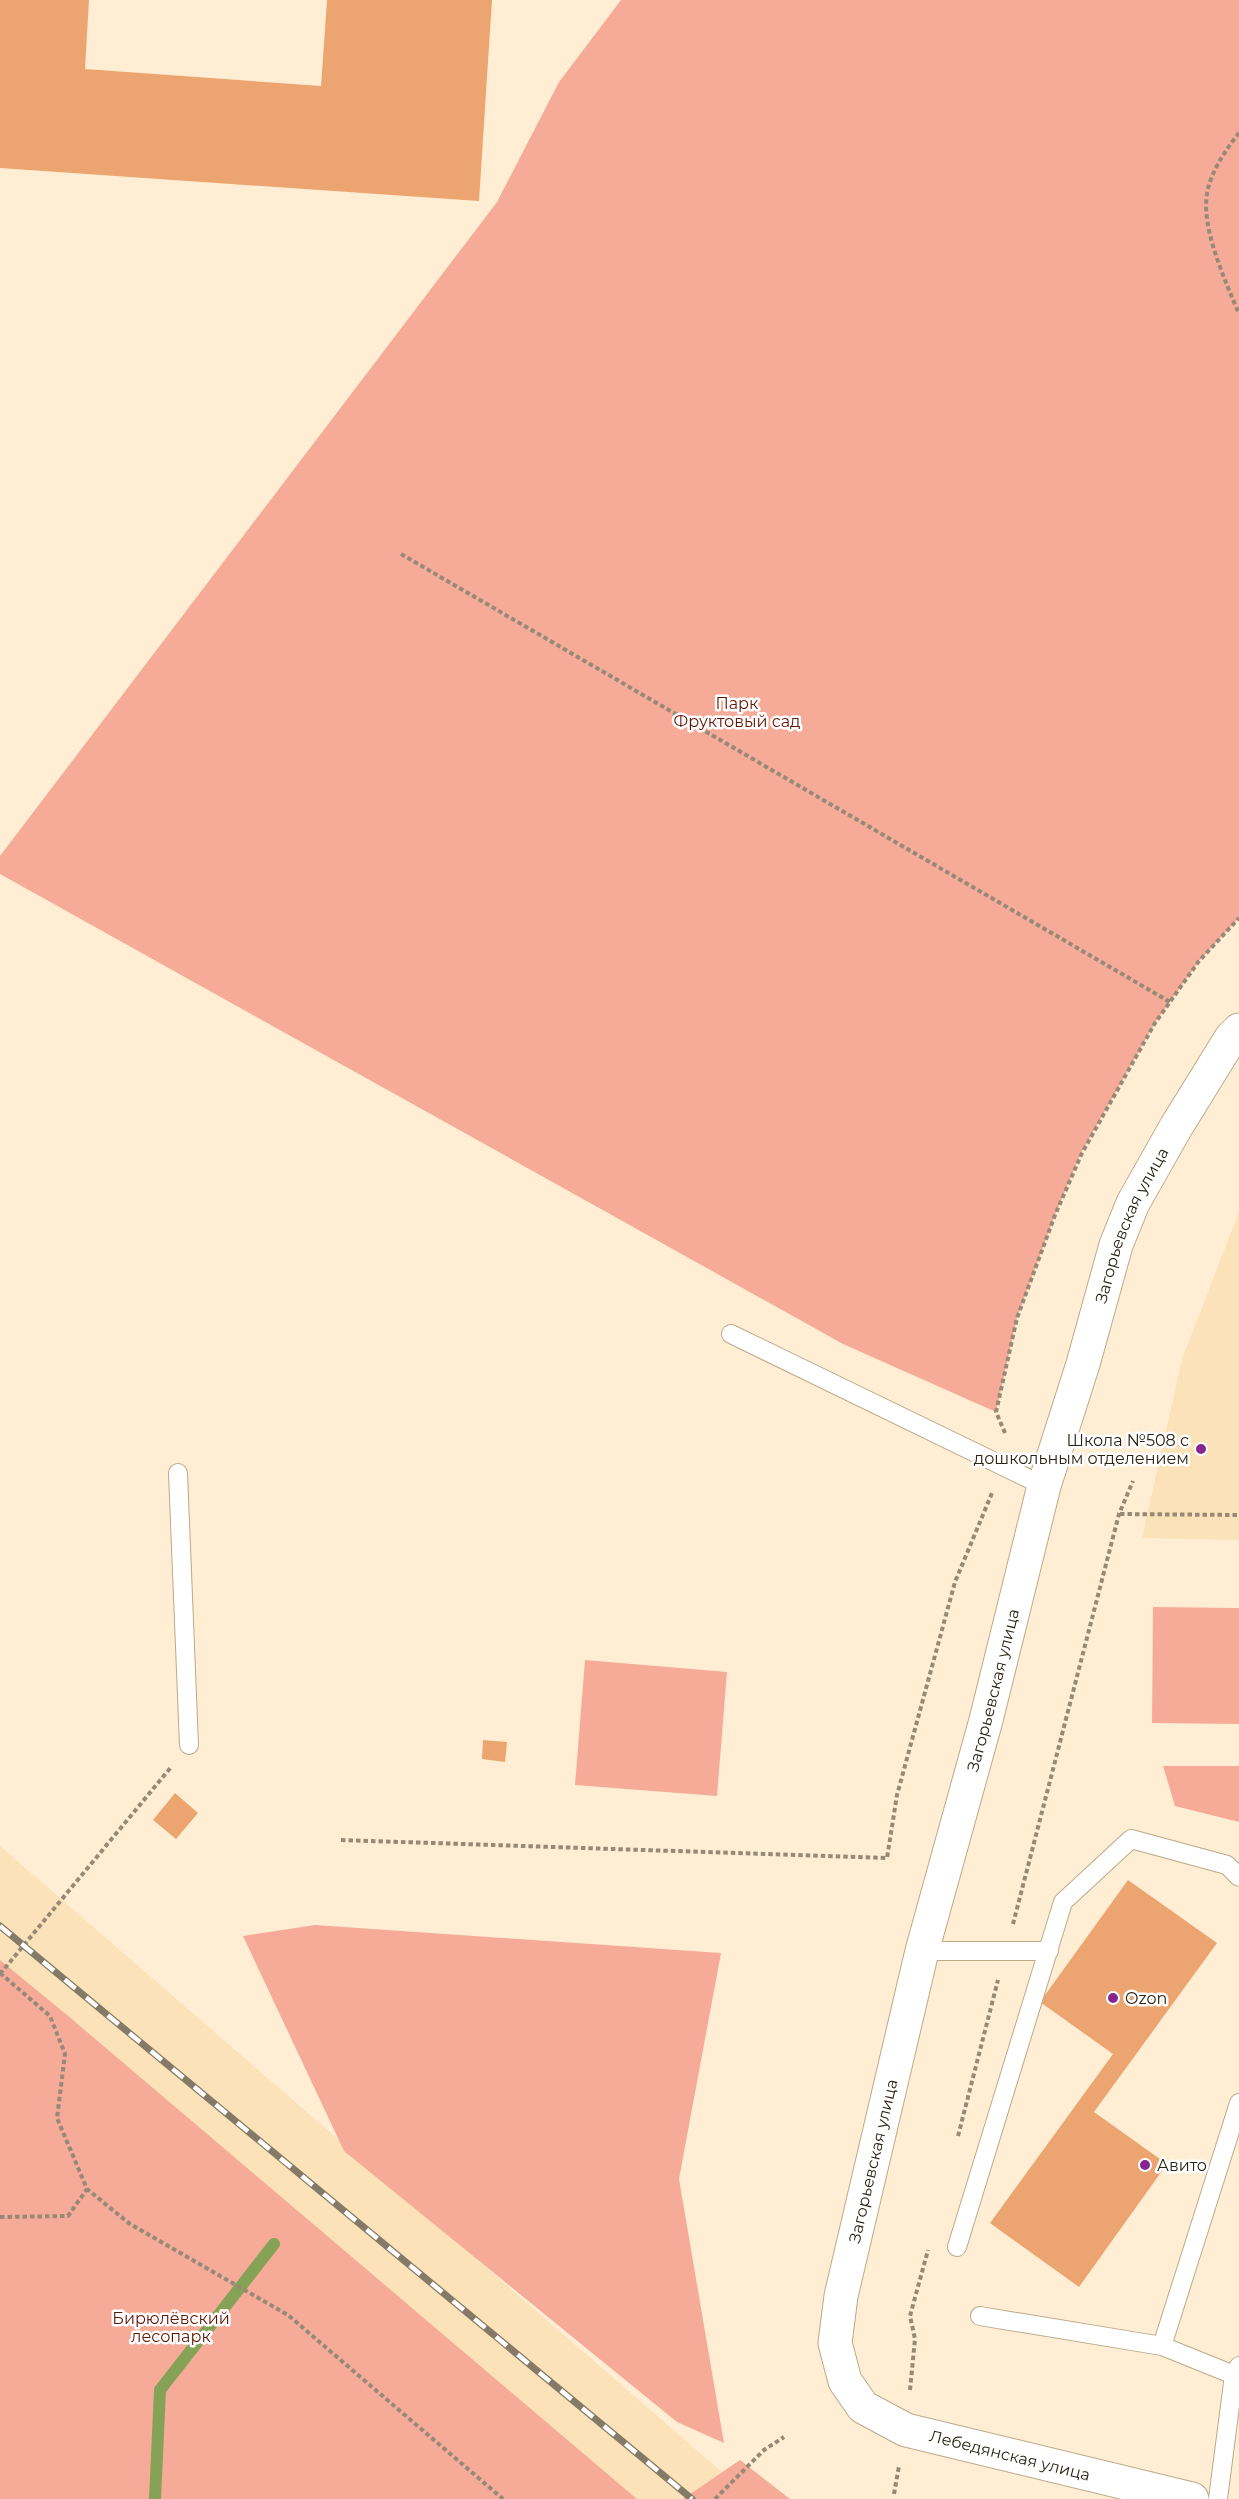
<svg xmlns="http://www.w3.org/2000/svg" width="1239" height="2499" viewBox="0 0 1239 2499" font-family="Montserrat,sans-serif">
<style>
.built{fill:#fbe2b9}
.green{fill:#f6ab99}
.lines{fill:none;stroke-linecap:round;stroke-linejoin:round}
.stream{stroke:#85a256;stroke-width:12}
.building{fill:#eca570}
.lane-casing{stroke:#bca988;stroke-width:20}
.street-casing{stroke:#bca988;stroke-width:35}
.path{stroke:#968a76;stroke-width:4;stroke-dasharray:4.5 3;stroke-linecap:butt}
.lane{stroke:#fff;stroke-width:18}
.street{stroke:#fff;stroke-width:33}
.rail-casing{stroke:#857a67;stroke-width:7}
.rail{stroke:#fff;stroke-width:4.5;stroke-dasharray:14;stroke-linecap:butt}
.poi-dot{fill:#87258f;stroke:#fff;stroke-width:2}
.labels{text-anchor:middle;stroke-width:5;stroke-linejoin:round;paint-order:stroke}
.park-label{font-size:16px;fill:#611605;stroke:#fff}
.street-label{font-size:16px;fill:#2a2316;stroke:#fff}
.poi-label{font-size:16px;fill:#2a2316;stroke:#fff;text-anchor:start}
</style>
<rect width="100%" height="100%" fill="#ffeed3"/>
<!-- built -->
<path class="built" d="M 1239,1212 L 1239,1540 L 1142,1538 L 1182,1359 Z
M 0,1846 L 753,2499 L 637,2499 L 0,1960 Z"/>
<!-- green -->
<path class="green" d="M 621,0 L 1239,0 L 1239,918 L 1199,961 L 1155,1023 L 1081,1153 L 1055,1215 L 1017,1318 L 996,1412 L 843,1344 L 0,874 L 0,856 L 3,852 L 497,202 L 559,82 Z
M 1153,1607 L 1239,1608 L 1239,1724 L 1152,1723 Z
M 585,1660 L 727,1672 L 717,1796 L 575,1785 Z
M 1163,1766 L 1239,1766 L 1239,1822 L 1175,1806 Z
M 315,1925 L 721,1953 L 679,2179 L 724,2443 L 677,2422 L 344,2151 L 243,1936 Z
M 0,1960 L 67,2015 L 637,2499 L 0,2499 Z
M 740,2460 L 790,2499 L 683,2499 Z"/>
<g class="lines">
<!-- stream -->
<path class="stream" d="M 155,2499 L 160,2390 L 274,2244"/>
</g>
<!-- building -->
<path class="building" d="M 0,0 L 89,0 L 85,69 L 321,86 L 327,0 L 492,0 L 479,201 L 0,168 Z
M 483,1740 L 507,1742 L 505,1762 L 482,1759 Z
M 175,1793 L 198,1813 L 176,1839 L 153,1820 Z
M 1128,1880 L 1217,1943 L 1094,2112 L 1167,2164 L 1079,2287 L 990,2223 L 1113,2054 L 1040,2002 Z"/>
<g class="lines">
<!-- lane casing -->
<g class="lane-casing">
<path id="lane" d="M 731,1334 L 1044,1486
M 178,1473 L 189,1745
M 922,1951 L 1049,1951
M 957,2247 L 1063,1902 L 1131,1839 L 1227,1865 L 1239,1877
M 980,2316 L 1162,2346
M 1234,2375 L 1162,2346 L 1239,2103
M 1218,2499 L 1234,2375 L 1239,2366"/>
</g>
<!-- street casing -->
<g class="street-casing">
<g id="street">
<path id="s1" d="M 1192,2499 L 906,2430 L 863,2407 L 845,2381 L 835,2343 L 841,2296 L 922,1951 L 986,1720 L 1044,1486 L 1083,1364 L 1116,1245 L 1133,1203 L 1176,1127 L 1231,1038 L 1239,1030"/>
</g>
</g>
<!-- path -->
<path class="path" d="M 1239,133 C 1226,149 1210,173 1207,194 C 1201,229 1226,282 1239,314
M 401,554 L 1170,1002
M 1005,1433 L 996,1412 L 1017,1318 L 1055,1215 L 1082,1153 L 1155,1023 L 1199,961 L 1239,918
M 1120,1514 L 1239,1515
M 341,1840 L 887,1858 L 897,1795 L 955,1582 L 992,1493
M 1013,1924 L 1119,1514 L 1133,1481
M 0,1973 L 50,2016 L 65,2054 L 57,2118 L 87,2189 L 130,2224 L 288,2315 L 503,2499
M 0,1974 L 172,1766
M 958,2136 L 998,1980
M 0,2217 L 68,2216 L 87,2189
M 910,2390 L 915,2339 L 910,2316 L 928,2250
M 894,2494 L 899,2466
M 715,2499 L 764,2450 L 784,2437"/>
<!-- lane -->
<use href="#lane" class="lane"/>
<!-- street -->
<use href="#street" class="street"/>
<!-- rail casing -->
<g class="rail-casing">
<path id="rail" d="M 0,1926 L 692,2499"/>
</g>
<!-- rail -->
<use href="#rail" class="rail"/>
</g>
<!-- markers -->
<g class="poi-dot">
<circle cx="1201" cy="1449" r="6"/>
<circle cx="1113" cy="1998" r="6"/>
<circle cx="1145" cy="2165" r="6"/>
</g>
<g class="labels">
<!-- park labels -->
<g class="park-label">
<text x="737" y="709">Парк<tspan x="737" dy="18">Фруктовый сад</tspan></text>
<text x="171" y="2324">Бирюлёвский<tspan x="171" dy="18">лесопарк</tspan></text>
</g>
<!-- street labels -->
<g class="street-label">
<text dy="6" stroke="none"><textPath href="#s1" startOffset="1572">Загорьевская улица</textPath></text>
<text dy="6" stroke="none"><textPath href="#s1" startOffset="1086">Загорьевская улица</textPath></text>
<text dy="6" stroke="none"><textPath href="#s1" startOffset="600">Загорьевская улица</textPath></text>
<text transform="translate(1010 2455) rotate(14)" y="6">Лебедянская улица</text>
</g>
<!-- poi labels -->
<g class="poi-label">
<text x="1189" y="1446" text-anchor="end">Школа №508 с<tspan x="1189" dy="18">дошкольным отделением</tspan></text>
<text x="1125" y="2004">Ozon</text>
<text x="1157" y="2171">Авито</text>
</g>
</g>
</svg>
